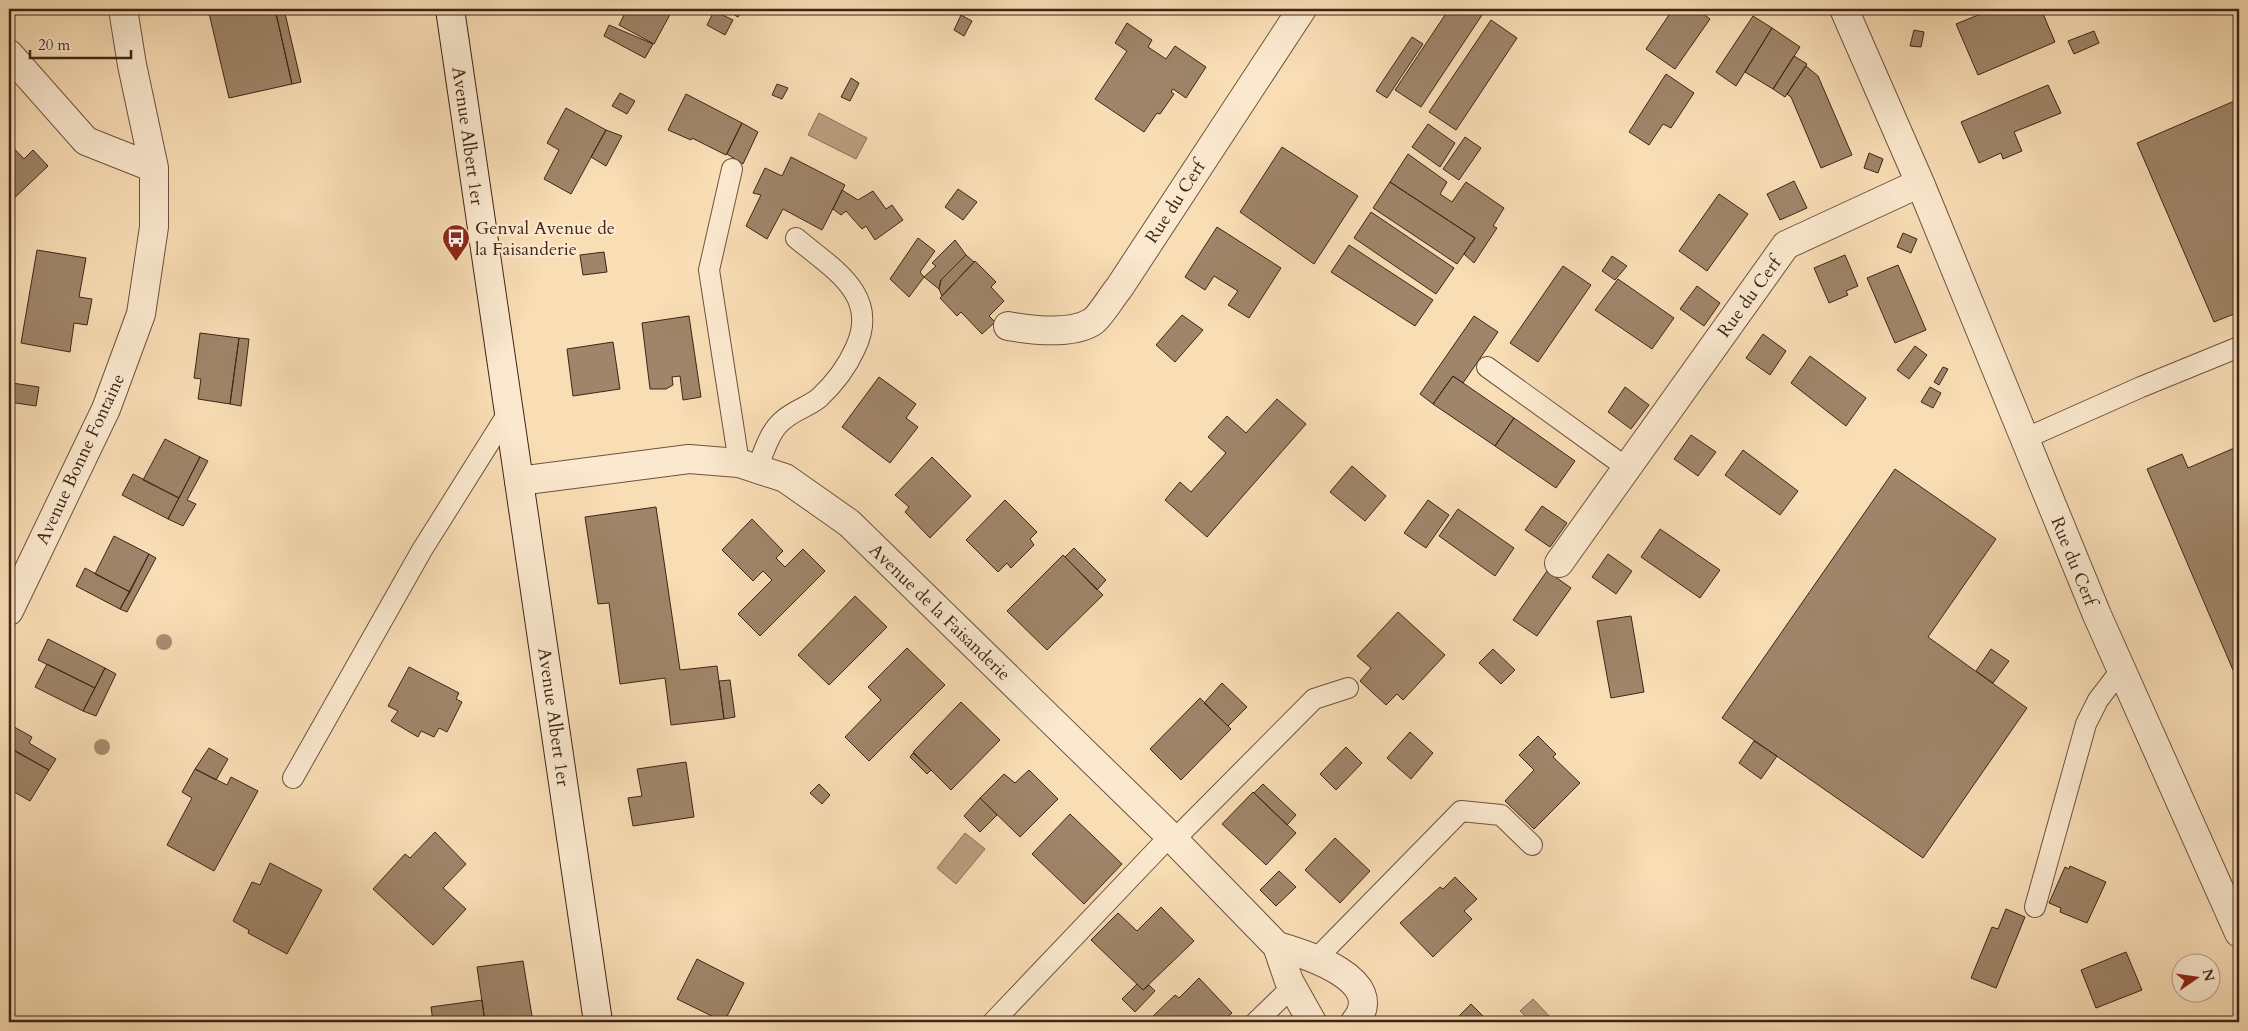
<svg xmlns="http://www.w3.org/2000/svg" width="2248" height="1031" viewBox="0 0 2248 1031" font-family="Cardo,serif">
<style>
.water{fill:#b99e7f;stroke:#886e55}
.building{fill:#9f8569;stroke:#3e2517}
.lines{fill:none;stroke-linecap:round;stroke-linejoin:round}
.service-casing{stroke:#6d533e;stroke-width:22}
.minor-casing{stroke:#6d533e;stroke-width:30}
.secondary-casing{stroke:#3e2517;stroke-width:30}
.service{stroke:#fbe9cf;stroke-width:20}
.minor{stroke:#fbe9cf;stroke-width:28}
.secondary{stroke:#fbe9cf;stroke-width:28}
.tree{fill:#a88d70}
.labels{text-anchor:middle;stroke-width:4.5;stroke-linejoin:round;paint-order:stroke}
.street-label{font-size:18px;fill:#3e2517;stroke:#fbe9cf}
.poi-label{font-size:18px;fill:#3e2517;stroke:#fbe9cf;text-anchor:start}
</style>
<rect width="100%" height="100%" fill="#f9ddb5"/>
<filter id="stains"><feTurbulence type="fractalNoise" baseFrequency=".004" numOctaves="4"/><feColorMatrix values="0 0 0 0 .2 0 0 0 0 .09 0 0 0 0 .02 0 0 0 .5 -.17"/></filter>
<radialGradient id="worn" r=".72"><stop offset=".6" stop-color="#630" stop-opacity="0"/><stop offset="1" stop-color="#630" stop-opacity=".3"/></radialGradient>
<!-- water -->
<path class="water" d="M 819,113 L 867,138 L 856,159 L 808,135 Z
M 965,833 L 985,849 L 956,884 L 937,868 Z
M 1533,999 L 1555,1022 L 1531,1022 L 1520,1011 Z"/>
<!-- building -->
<path class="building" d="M 208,9 L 275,9 L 292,84 L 229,98 Z
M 275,9 L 284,9 L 301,82 L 292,84 Z
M 627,9 L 673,9 L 654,44 L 619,25 Z
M 724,9 L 743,9 L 738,17 Z
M 1449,9 L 1473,9 L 1482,15 L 1421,107 L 1395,90 Z
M 1673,9 L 1696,9 L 1710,19 L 1675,69 L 1646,49 Z
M 1993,9 L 2041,9 L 2055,42 L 1978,75 L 1956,24 Z
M 714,11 L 733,20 L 725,35 L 707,25 Z
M 961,15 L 972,21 L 964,36 L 954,30 Z
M 1753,16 L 1772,28 L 1736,86 L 1716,72 Z
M 1491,20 L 1517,38 L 1456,130 L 1429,112 Z
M 1127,23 L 1152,40 L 1148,47 L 1166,59 L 1175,46 L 1206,67 L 1186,98 L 1173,89 L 1171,92 L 1174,94 L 1160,114 L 1157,113 L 1144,132 L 1095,99 L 1127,51 L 1115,43 Z
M 609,25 L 653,44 L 645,58 L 604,36 Z
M 1772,28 L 1800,47 L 1773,89 L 1745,72 Z
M 1914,30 L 1924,32 L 1921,47 L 1910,46 Z
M 2094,31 L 2099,43 L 2074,54 L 2068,41 Z
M 1412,37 L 1423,44 L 1387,98 L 1376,91 Z
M 1794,56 L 1807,64 L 1785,97 L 1773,89 Z
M 1806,66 L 1818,76 L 1852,155 L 1821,168 L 1791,97 L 1787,94 Z
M 1666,74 L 1694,93 L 1671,128 L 1663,124 L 1649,145 L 1629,132 Z
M 851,78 L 859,83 L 850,101 L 841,97 Z
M 777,84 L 788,88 L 782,99 L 772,95 Z
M 2048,85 L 2061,113 L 2014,132 L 2022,151 L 2003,159 L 2001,153 L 1979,163 L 1961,122 Z
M 620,93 L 635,101 L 627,114 L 612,106 Z
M 686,94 L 742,123 L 726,155 L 692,138 L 691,140 L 668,130 Z
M 2239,99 L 2239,312 L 2214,322 L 2137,143 Z
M 566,108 L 606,130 L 571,194 L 544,179 L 559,150 L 547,143 Z
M 742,123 L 758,132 L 743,164 L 727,154 Z
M 1428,124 L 1455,143 L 1440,167 L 1412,147 Z
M 606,130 L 622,136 L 606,166 L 591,157 Z
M 1465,137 L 1481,148 L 1459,180 L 1443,169 Z
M 9,143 L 24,159 L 33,150 L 48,166 L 9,203 Z
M 1282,147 L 1358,196 L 1314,264 L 1240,212 Z
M 1869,153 L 1883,159 L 1878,173 L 1864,168 Z
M 1408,154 L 1447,182 L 1440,194 L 1452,202 L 1466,182 L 1504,208 L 1493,226 L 1497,228 L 1474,263 L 1464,254 L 1475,238 L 1390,182 Z
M 791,157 L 845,185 L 822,230 L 783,209 L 767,239 L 746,226 L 761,195 L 753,193 L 765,168 L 782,176 Z
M 1794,181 L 1807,208 L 1780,220 L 1767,194 Z
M 1390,182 L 1475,238 L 1457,264 L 1373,208 Z
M 958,189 L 977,202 L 963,220 L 945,207 Z
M 842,190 L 858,200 L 873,191 L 886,209 L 892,205 L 903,220 L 875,240 L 866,226 L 862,229 L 846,211 L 841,215 L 833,209 Z
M 1719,194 L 1748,214 L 1707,271 L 1679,251 Z
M 1371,212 L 1454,268 L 1436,294 L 1354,238 Z
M 1217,227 L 1281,268 L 1249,318 L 1228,305 L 1238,291 L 1214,276 L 1205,290 L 1185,277 Z
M 1903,233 L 1917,239 L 1911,253 L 1897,247 Z
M 918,238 L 935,251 L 920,272 L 924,277 L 909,297 L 890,279 Z
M 955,240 L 966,255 L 941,280 L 939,289 L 924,277 L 936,266 L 932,263 Z
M 1349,245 L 1433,300 L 1415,326 L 1331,272 Z
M 37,250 L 86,258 L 79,297 L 92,299 L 87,325 L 74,323 L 70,352 L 21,343 Z
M 604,252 L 607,272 L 583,275 L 580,255 Z
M 966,255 L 974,262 L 942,296 L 939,289 L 941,280 Z
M 1845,255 L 1858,286 L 1846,291 L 1848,295 L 1829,303 L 1814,268 Z
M 1612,256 L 1627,266 L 1615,280 L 1602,271 Z
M 975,261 L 996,282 L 991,287 L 1004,301 L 989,316 L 995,322 L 982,334 L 961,312 L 957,316 L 940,298 Z
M 1898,265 L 1926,330 L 1895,343 L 1867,278 Z
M 1563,266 L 1591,285 L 1538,362 L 1510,343 Z
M 1618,279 L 1674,318 L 1652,349 L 1595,310 Z
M 1697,286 L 1720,303 L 1704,326 L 1680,309 Z
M 1182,315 L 1203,330 L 1175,362 L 1156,345 Z
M 689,316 L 701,397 L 683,400 L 680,376 L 672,377 L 673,385 L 666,389 L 650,389 L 642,323 Z
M 1474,316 L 1498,332 L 1463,383 L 1453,376 L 1433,404 L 1420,394 Z
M 200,333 L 239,338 L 230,404 L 198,399 L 201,379 L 194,378 Z
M 1763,334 L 1786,351 L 1770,375 L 1746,358 Z
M 239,338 L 249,339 L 241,406 L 230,404 Z
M 613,342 L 620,389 L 573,396 L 567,349 Z
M 1915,346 L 1927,355 L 1909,379 L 1897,370 Z
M 1810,356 L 1866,398 L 1846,426 L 1791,383 Z
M 1943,367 L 1948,369 L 1939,385 L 1934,382 Z
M 1453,376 L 1514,418 L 1495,446 L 1433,404 Z
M 879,377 L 916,404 L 906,418 L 918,427 L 890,463 L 842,427 Z
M 12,383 L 39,387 L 36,406 L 9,402 Z
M 1625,387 L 1649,405 L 1631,429 L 1608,412 Z
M 1930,387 L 1941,393 L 1933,408 L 1921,402 Z
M 1277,399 L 1306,424 L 1207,537 L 1165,500 L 1180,482 L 1191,492 L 1226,453 L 1208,437 L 1227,416 L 1246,433 Z
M 1514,418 L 1575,461 L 1556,488 L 1495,446 Z
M 1691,435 L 1716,452 L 1698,476 L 1674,459 Z
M 165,439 L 200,457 L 179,498 L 143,480 Z
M 2239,446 L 2239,684 L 2147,469 L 2182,454 L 2188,468 Z
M 1743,450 L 1798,491 L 1780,515 L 1725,475 Z
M 200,457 L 208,461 L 187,500 L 196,504 L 183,526 L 168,519 Z
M 932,457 L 971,496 L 930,538 L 905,512 L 909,507 L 895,495 Z
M 1352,466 L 1386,496 L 1365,521 L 1330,492 Z
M 1895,469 L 1996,539 L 1928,637 L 2027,708 L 1923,858 L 1722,718 Z
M 133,474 L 179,498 L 168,519 L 122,495 Z
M 1005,500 L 1037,532 L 1030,539 L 1034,545 L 1011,568 L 1007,563 L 998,572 L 966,540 Z
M 1428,500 L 1449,515 L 1426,548 L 1404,533 Z
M 1542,506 L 1567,523 L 1550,547 L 1525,530 Z
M 656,507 L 680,670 L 717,666 L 724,719 L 671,725 L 665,678 L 620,684 L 609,603 L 598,604 L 585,517 Z
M 1458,509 L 1514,548 L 1495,576 L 1439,536 Z
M 752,519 L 783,551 L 776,558 L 785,567 L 803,549 L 825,571 L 760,636 L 738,614 L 772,580 L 763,571 L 753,581 L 722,550 Z
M 1660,529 L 1720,570 L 1700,598 L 1641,557 Z
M 114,536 L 149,554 L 130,592 L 95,574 Z
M 1074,548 L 1106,580 L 1097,590 L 1065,557 Z
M 149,554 L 156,558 L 127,612 L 120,609 Z
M 1608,554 L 1632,571 L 1616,594 L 1592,577 Z
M 1063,555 L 1103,595 L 1047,650 L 1007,611 Z
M 85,568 L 130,592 L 120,609 L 76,586 Z
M 1547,571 L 1571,588 L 1537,636 L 1513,620 Z
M 855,596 L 887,627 L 829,685 L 798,655 Z
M 1398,612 L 1445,655 L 1403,700 L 1397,694 L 1386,705 L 1360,681 L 1371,668 L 1357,656 Z
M 1631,616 L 1644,692 L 1611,698 L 1597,621 Z
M 48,639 L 105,668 L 95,688 L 38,660 Z
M 907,648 L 945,685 L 869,761 L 845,737 L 881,700 L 868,687 Z
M 1493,649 L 1515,670 L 1501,684 L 1479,663 Z
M 1991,649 L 2009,661 L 1993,683 L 1976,671 Z
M 47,664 L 95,688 L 83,711 L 35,687 Z
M 409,667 L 459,693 L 456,699 L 462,702 L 447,732 L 439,728 L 434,737 L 421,731 L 418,737 L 391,721 L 398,711 L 388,706 Z
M 105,668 L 116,674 L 96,716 L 83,711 Z
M 730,680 L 735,717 L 724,719 L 719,681 Z
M 1222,683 L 1247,707 L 1228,726 L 1204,703 Z
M 1200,698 L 1231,729 L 1181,780 L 1150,749 Z
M 961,702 L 1000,740 L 951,790 L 913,752 Z
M 9,724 L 32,737 L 29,743 L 56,759 L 49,770 L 9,747 Z
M 1410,732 L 1433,753 L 1411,779 L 1387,758 Z
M 1538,736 L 1556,754 L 1553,757 L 1580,783 L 1534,829 L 1505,801 L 1534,770 L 1519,755 Z
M 1754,741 L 1777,756 L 1761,779 L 1739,763 Z
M 1346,747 L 1362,763 L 1336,790 L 1320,774 Z
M 9,748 L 49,770 L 30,801 L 9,789 Z
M 209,748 L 228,759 L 216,780 L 195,769 Z
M 913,753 L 931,770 L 927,774 L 910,757 Z
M 686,762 L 694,817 L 633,826 L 628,798 L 642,796 L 637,769 Z
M 195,769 L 227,785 L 231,777 L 258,791 L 214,871 L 167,845 L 192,798 L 182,792 Z
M 1029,770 L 1058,799 L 1020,837 L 980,798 L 1004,774 L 1015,783 Z
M 819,784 L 830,795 L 822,804 L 810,793 Z
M 1263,784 L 1296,815 L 1287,825 L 1254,793 Z
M 1253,792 L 1296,833 L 1266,865 L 1222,824 Z
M 980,798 L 997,815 L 980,832 L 964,816 Z
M 1070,814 L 1122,864 L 1084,904 L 1032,854 Z
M 435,832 L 466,864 L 443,888 L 466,909 L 433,945 L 373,889 L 405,854 L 410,858 Z
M 1335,838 L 1370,871 L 1340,903 L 1305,870 Z
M 270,863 L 322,890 L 287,954 L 248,933 L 249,930 L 233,921 L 252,882 L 260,885 Z
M 2070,866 L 2106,882 L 2087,923 L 2060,912 L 2061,908 L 2049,903 L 2065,867 L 2069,869 Z
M 1279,871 L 1296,887 L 1276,906 L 1260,890 Z
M 1455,877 L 1477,899 L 1464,911 L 1472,919 L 1433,957 L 1400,923 L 1440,887 L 1443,889 Z
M 1161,907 L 1194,941 L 1143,990 L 1091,940 L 1118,913 L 1137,931 Z
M 2006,909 L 2025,917 L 1996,988 L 1971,978 L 1992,927 L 1998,929 Z
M 2126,952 L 2142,990 L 2096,1008 L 2081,970 Z
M 697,959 L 744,983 L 724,1022 L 677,999 Z
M 523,961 L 533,1022 L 485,1022 L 477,967 Z
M 1199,978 L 1232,1013 L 1222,1022 L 1151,1022 L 1149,1020 L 1175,995 L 1179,998 Z
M 1137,984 L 1143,990 L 1149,985 L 1155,991 L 1135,1012 L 1122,999 Z
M 482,1000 L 485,1022 L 433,1022 L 431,1007 Z
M 1471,1004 L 1489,1022 L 1453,1022 Z"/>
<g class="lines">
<!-- service casing -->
<g class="service-casing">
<path id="service" d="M 732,169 L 709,270 L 739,463
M 1487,367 L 1627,468
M 2024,439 L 2141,387 L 2239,347
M 757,469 C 763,454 769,433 781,422 C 792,411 808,407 819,398 C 835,383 846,369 855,349 C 881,295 833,269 796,238
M 293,778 L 422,550 L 508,413
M 1174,840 L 1314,699 L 1348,688
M 2035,907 L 2086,724 L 2098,700 L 2121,670
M 1315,960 L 1461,811 L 1501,815 L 1532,845
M 993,1022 L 1170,836
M 1256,1022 L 1292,987"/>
</g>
<!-- minor casing -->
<g class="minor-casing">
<path id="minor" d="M 1844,9 L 1920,183 L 2097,615 L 2239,933
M 9,54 L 86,141 L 154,168
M 1008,326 C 1031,330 1071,335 1092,322 C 1100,317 1112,296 1119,288 L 1302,9
M 519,481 L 689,459 L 739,463 L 785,478 L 849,523 L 1170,836 L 1277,946 L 1289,981 L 1312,1022
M 1559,563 L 1786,245 L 1920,183
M 9,611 L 106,409 L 141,314 L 154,227 L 154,168 L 132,65 L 123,9
M 1277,946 C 1305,954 1389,980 1355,1022"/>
</g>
<!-- secondary casing -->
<g class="secondary-casing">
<path id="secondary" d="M 450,9 L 598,1022"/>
</g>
<!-- service -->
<use href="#service" class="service"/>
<!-- minor -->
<use href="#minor" class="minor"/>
<!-- secondary -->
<use href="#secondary" class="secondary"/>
</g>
<!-- trees -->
<g class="tree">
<circle cx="164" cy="642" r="8"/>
<circle cx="102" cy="747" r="8"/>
</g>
<!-- icons -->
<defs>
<g id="bus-pin" transform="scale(1.4375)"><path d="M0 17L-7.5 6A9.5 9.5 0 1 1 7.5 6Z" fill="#8f2418" stroke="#fbe9cf"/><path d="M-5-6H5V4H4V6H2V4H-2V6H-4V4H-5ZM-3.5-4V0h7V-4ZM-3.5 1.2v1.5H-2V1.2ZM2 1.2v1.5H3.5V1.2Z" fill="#fff"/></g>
</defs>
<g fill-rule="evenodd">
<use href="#bus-pin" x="456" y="238"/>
</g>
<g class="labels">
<!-- street labels -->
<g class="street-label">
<text transform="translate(468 136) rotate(82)" y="6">Avenue Albert 1er</text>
<text transform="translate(1175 202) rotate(-57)" y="6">Rue du Cerf</text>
<text transform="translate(1749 297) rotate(-54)" y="6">Rue du Cerf</text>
<text transform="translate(80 459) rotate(-65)" y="6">Avenue Bonne Fontaine</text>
<text transform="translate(2074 561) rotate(68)" y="6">Rue du Cerf</text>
<text transform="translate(940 612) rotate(44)" y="6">Avenue de la Faisanderie</text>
<text transform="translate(554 717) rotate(82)" y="6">Avenue Albert 1er</text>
</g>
<!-- poi labels -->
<g class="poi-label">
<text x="475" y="234">Genval Avenue de<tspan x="475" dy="21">la Faisanderie</tspan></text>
</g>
</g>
<!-- margin -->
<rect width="2248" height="1031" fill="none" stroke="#f9ddb5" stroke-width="30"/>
<rect x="10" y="10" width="2228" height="1011" fill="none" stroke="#3e2517" stroke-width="2.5"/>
<rect x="15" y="15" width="2218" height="1001" fill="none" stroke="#3e2517"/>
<!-- north arrow -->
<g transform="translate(2196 978) rotate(77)"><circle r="24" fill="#fbe9cf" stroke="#af9b85"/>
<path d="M0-4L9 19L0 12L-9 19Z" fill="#8f2418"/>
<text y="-8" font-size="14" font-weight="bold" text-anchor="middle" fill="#3e2517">N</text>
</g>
<!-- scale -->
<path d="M30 50v8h101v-8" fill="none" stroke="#3e2517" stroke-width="2.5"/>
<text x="38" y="50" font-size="15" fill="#3e2517" stroke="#fbe9cf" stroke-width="4" paint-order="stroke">20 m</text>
<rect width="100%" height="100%" filter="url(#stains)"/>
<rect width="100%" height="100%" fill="url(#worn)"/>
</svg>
